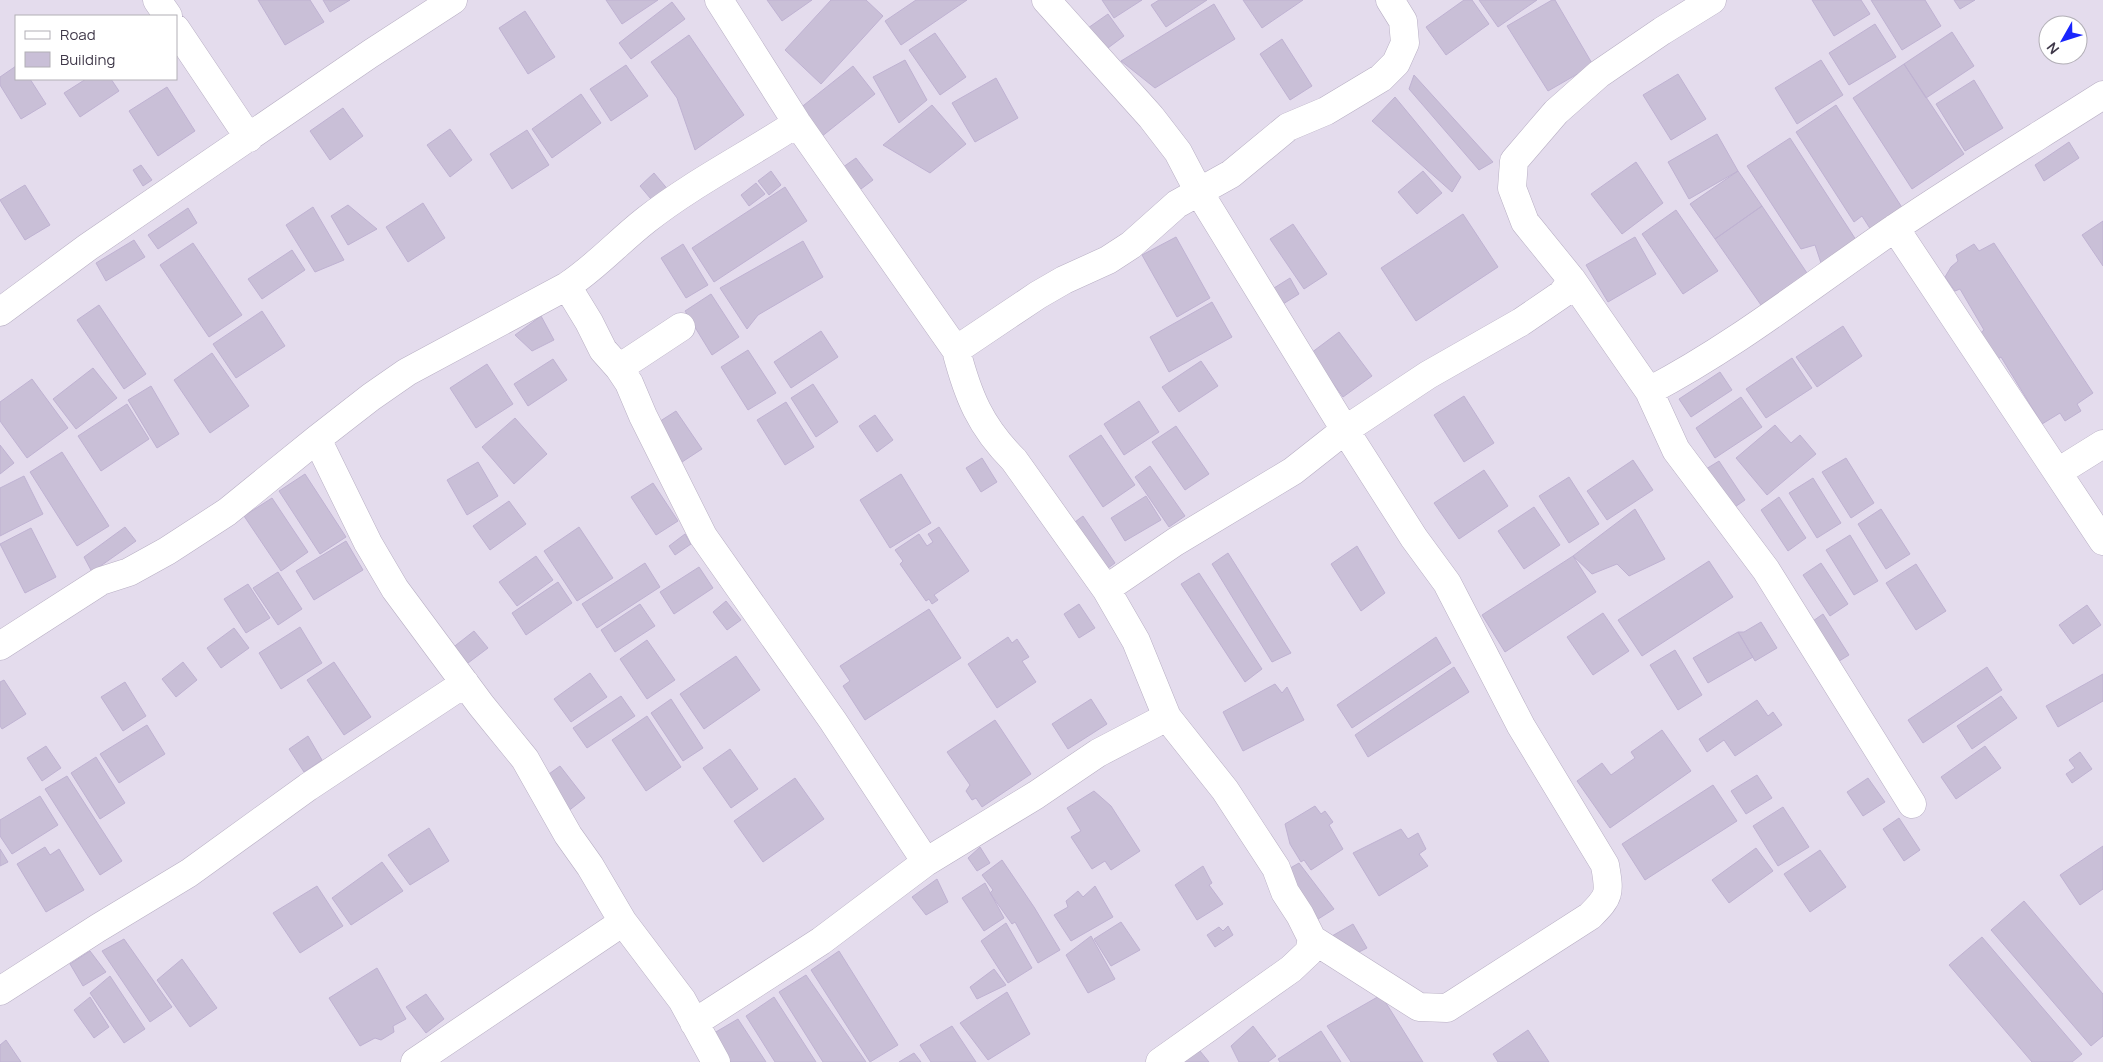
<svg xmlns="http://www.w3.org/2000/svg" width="2103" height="1062" viewBox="0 0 2103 1062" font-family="Manrope,sans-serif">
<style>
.residential{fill:#e4dced;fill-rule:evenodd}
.building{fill:#c9bfd7;stroke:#bfb2d2}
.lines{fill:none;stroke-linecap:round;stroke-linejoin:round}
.minor-casing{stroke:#b8afc4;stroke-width:29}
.minor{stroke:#fff;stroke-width:28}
</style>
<rect width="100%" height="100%" fill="#efeaf5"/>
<!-- residential -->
<path class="residential" d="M 0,0 L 2103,0 L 2103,1062 L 0,1062 ZM 16,16 L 176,16 L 176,79 L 16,79 ZM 2048,25 L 2078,25 L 2078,55 L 2048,55 Z"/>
<!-- building -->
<path class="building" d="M 258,0 L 310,0 L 324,22 L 285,45 Z
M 323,0 L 350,0 L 330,12 Z
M 606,0 L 658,0 L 622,24 Z
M 767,0 L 812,0 L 782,21 Z
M 831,0 L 866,0 L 883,16 L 821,84 L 785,50 Z
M 916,0 L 967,0 L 901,45 L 885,21 Z
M 1102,0 L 1142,0 L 1114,18 Z
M 1159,0 L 1207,0 L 1166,27 L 1151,5 Z
M 1243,0 L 1303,0 L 1262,28 Z
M 1464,0 L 1472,0 L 1489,24 L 1446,55 L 1426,27 Z
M 1479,0 L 1537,0 L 1498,27 Z
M 1552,0 L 1555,0 L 1593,65 L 1548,91 L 1507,26 Z
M 1812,0 L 1861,0 L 1870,14 L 1834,36 Z
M 1871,0 L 1925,0 L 1941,26 L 1902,50 Z
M 1954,0 L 1975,0 L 1960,9 Z
M 672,2 L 685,19 L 631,59 L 619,43 Z
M 1214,4 L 1235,39 L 1155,88 L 1121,61 Z
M 525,11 L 555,57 L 528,74 L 499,28 Z
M 1108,14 L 1124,36 L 1104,51 L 1088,28 Z
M 1875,24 L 1896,57 L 1849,85 L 1829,53 Z
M 1952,32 L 1974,66 L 1926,98 L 1904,64 Z
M 935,33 L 966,77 L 940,95 L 909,50 Z
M 689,35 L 744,115 L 695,150 L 677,98 L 651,62 Z
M 1282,39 L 1312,86 L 1290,100 L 1260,54 Z
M 905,60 L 927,100 L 899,123 L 873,77 Z
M 1821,60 L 1843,95 L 1797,124 L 1775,88 Z
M 1904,64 L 1964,154 L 1912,189 L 1853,98 Z
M 626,65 L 648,96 L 611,121 L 590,89 Z
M 16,66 L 16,79 L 30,79 L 46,104 L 21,119 L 0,85 L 0,77 Z
M 853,66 L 875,94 L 816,141 L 794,113 Z
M 1678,74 L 1706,119 L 1671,140 L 1643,95 Z
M 1414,75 L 1493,162 L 1479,170 L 1409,89 Z
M 996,78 L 1018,118 L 975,142 L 952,103 Z
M 86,79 L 111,79 L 119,91 L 80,117 L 64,93 Z
M 1974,80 L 2003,128 L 1965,151 L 1936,104 Z
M 167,87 L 195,131 L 158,156 L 129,111 Z
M 581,94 L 601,123 L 552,158 L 532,129 Z
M 1395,97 L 1461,177 L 1452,192 L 1372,121 Z
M 932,105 L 966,144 L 930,173 L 883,145 Z
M 1836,105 L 1903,209 L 1871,230 L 1862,216 L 1854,222 L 1796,132 Z
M 343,108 L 363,136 L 330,160 L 310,131 Z
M 450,129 L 472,160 L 450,177 L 427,145 Z
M 527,130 L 549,165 L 512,189 L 490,154 Z
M 1717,134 L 1738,171 L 1689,199 L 1668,162 Z
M 1790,138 L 1858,243 L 1822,266 L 1815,245 L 1801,249 L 1747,166 Z
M 2069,142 L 2079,158 L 2044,181 L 2035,165 Z
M 856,158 L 873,180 L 853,195 L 836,172 Z
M 1636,162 L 1663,203 L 1622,234 L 1591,194 Z
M 141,165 L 152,180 L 143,186 L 133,170 Z
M 771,171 L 781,185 L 769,195 L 758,181 Z
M 1423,171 L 1442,193 L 1417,214 L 1398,192 Z
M 1738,171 L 1762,206 L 1715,239 L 1690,204 Z
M 654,173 L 670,192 L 656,205 L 640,186 Z
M 756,183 L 765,194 L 749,206 L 741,195 Z
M 25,185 L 50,225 L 25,240 L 0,200 Z
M 785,187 L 807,221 L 714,282 L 692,248 Z
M 423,203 L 445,238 L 408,262 L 386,227 Z
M 348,205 L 377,229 L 348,245 L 331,216 Z
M 1762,206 L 1807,273 L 1761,305 L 1715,239 Z
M 313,207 L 344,260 L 315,272 L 286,225 Z
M 188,208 L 197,223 L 158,249 L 148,235 Z
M 1676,210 L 1718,271 L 1683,294 L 1642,234 Z
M 1463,214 L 1498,267 L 1416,321 L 1381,268 Z
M 2103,221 L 2103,266 L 2082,235 Z
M 1293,224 L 1327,274 L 1304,289 L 1270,239 Z
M 1176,237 L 1210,298 L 1177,317 L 1142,255 Z
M 1635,237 L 1656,274 L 1608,302 L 1586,265 Z
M 134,240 L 145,257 L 106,281 L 96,263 Z
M 803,241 L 823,277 L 758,315 L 747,329 L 720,288 Z
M 193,243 L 242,315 L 209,337 L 160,265 Z
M 1994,243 L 2093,393 L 2077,404 L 2081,411 L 2065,421 L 2060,413 L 2042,424 L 2001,357 L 1995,361 L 1978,335 L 1984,330 L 1960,289 L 1955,291 L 1945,277 L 1951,267 L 1958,261 L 1956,255 L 1974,244 L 1979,251 Z
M 683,244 L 708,285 L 686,298 L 661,258 Z
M 292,250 L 305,270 L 262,299 L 248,279 Z
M 1290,278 L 1299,294 L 1275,309 L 1266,293 Z
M 711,294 L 739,337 L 712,355 L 685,311 Z
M 1212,302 L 1232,337 L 1169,372 L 1150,337 Z
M 99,305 L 146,374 L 124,389 L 77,320 Z
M 262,311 L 285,346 L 236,378 L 213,344 Z
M 541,316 L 554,340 L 532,351 L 515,335 Z
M 1843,326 L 1862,356 L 1817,387 L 1796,357 Z
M 821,331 L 838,357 L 791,388 L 774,362 Z
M 1339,332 L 1372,376 L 1343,397 L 1311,353 Z
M 748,350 L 776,393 L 748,410 L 721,367 Z
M 212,353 L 249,406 L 210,433 L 174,380 Z
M 1792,358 L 1812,388 L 1766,418 L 1746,389 Z
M 553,359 L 567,380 L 528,406 L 514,384 Z
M 1201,361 L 1218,386 L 1179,412 L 1162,387 Z
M 487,364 L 513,404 L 476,428 L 450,388 Z
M 93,368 L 117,398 L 76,429 L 53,399 Z
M 1720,372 L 1732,390 L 1691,417 L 1679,399 Z
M 32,379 L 68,428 L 27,458 L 0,421 L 0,402 Z
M 813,384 L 838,422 L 816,437 L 791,398 Z
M 151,386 L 179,434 L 157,448 L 128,400 Z
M 1464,396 L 1494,443 L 1464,462 L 1434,415 Z
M 1741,397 L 1762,427 L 1715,458 L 1696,428 Z
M 1139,401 L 1159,432 L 1124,455 L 1104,424 Z
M 786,402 L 814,447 L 785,465 L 757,420 Z
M 127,404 L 149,439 L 101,471 L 78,436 Z
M 676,411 L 702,449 L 679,464 L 654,425 Z
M 875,415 L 893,440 L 877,452 L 859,426 Z
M 515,418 L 547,454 L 514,484 L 482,447 Z
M 1775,425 L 1791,443 L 1800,435 L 1816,454 L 1767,495 L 1736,458 Z
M 1176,426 L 1209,474 L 1185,490 L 1152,442 Z
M 1101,435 L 1135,485 L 1103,507 L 1069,456 Z
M 0,445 L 14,463 L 0,474 Z
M 62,452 L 109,526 L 77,546 L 30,472 Z
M 982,458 L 997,482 L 981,492 L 966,468 Z
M 1846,458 L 1874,503 L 1851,518 L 1822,472 Z
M 1633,460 L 1653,490 L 1607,520 L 1587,491 Z
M 1719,461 L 1745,500 L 1732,509 L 1706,469 Z
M 478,462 L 498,496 L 467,515 L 447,480 Z
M 1150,466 L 1185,516 L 1169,527 L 1135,477 Z
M 1484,470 L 1508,506 L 1459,539 L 1434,503 Z
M 305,474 L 346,537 L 320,554 L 279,491 Z
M 901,474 L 931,523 L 890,548 L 860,500 Z
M 24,476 L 43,514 L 0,536 L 0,488 Z
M 1569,477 L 1599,524 L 1569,543 L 1539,496 Z
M 1813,478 L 1841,523 L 1817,538 L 1789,493 Z
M 653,483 L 678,521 L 656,535 L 631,497 Z
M 1146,496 L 1161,520 L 1125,541 L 1111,518 Z
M 1779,497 L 1806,538 L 1788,551 L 1761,510 Z
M 272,498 L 308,552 L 281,571 L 244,516 Z
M 509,501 L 526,524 L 490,550 L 473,526 Z
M 1534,507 L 1560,545 L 1524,569 L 1498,531 Z
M 1635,509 L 1665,559 L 1629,576 L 1617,564 L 1592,574 L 1573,556 Z
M 1881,509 L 1910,554 L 1886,569 L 1858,524 Z
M 1083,516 L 1115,563 L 1104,571 L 1067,528 Z
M 125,527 L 136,541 L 92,572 L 84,557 Z
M 579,527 L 613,578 L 577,601 L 544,551 Z
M 939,527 L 969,571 L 934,595 L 938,600 L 932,604 L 929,599 L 926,601 L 900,564 L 903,561 L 895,550 L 919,534 L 927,546 L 933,542 L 928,534 Z
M 31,528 L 56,577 L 25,593 L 0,544 Z
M 685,534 L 691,544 L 675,555 L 669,546 Z
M 1850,535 L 1878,581 L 1854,595 L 1826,550 Z
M 346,541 L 363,570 L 314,600 L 296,571 Z
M 1357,546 L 1385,593 L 1361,611 L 1331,564 Z
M 1228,553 L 1291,653 L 1272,662 L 1212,564 Z
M 536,556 L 553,580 L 517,606 L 499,582 Z
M 1573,556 L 1596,592 L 1505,652 L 1482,615 Z
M 1709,561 L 1733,597 L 1642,656 L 1618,620 Z
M 645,563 L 660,587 L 597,628 L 582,604 Z
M 1821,563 L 1848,604 L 1830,616 L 1803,575 Z
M 1916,564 L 1946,611 L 1916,630 L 1886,583 Z
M 699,567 L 713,588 L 674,614 L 660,592 Z
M 278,572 L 302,609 L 278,625 L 253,588 Z
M 1199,573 L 1262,669 L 1245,682 L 1181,584 Z
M 558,582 L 572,603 L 526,635 L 512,613 Z
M 248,584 L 270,618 L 246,633 L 224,599 Z
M 726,601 L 741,620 L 727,630 L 713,612 Z
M 640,604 L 655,626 L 615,652 L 601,630 Z
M 1079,604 L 1095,628 L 1079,638 L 1064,614 Z
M 2087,605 L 2101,625 L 2073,644 L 2059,625 Z
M 929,609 L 961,658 L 865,720 L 843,686 L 850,681 L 840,666 Z
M 1603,613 L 1629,651 L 1593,675 L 1567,637 Z
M 1823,614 L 1849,655 L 1836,663 L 1810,623 Z
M 1761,622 L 1777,648 L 1755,661 L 1738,632 L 1744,632 Z
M 300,627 L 322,663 L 281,689 L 259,653 Z
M 234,628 L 249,648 L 221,668 L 207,648 Z
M 474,631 L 488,648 L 464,666 L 451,649 Z
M 1738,632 L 1753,657 L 1708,683 L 1693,658 Z
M 1008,637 L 1012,643 L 1017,639 L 1029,657 L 1022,661 L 1036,682 L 997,708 L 968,664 Z
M 1436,637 L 1451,663 L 1352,728 L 1337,705 Z
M 647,640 L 675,680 L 647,699 L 620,659 Z
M 1675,650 L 1702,695 L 1678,710 L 1650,665 Z
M 736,656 L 760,690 L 704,729 L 680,694 Z
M 183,662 L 197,680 L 176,697 L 162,679 Z
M 334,662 L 371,717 L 344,735 L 307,680 Z
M 1454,667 L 1469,692 L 1368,757 L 1355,735 Z
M 1987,667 L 2002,690 L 1923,743 L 1908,720 Z
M 590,673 L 607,697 L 571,722 L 554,699 Z
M 2103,674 L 2103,701 L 2058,727 L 2046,706 Z
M 4,680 L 26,714 L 2,729 L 0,726 L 0,682 Z
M 125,682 L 146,716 L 123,731 L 101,697 Z
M 1275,684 L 1282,693 L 1287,687 L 1304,720 L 1243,751 L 1223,712 Z
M 621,696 L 635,716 L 587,748 L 573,728 Z
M 2001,696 L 2017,718 L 1972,749 L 1957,726 Z
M 671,699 L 703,748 L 683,761 L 651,713 Z
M 1091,699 L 1107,724 L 1068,749 L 1052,724 Z
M 1757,700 L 1768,716 L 1773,712 L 1782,725 L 1735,756 L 1724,740 L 1707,752 L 1699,739 Z
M 647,716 L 681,767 L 646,791 L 612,740 Z
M 995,720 L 1031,774 L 982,807 L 976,798 L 972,800 L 966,791 L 970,785 L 947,752 Z
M 147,725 L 165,754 L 119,783 L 100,754 Z
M 1662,730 L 1691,771 L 1610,828 L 1577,781 L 1602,763 L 1611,775 L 1635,758 L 1631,752 Z
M 308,736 L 322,760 L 304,772 L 289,749 Z
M 46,746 L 61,768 L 42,781 L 27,758 Z
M 1985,746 L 2001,768 L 1956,799 L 1941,777 Z
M 730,749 L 758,789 L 731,808 L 703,768 Z
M 2080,752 L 2092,769 L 2072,783 L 2066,774 L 2075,768 L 2069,760 Z
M 96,757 L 125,803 L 100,819 L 71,773 Z
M 560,766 L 585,798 L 567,812 L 542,779 Z
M 1757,775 L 1772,798 L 1746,814 L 1731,791 Z
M 67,776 L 122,861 L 100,875 L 45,789 Z
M 795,778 L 824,819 L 763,862 L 734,821 Z
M 1868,778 L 1885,802 L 1863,816 L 1847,792 Z
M 1713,785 L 1737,821 L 1645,880 L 1622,844 Z
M 1094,791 L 1111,806 L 1140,851 L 1111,870 L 1105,861 L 1092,869 L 1071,837 L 1081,831 L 1067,808 Z
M 40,796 L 58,825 L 12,854 L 0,836 L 0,820 Z
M 1315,806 L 1321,814 L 1325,811 L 1333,822 L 1329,825 L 1343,849 L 1311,870 L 1304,860 L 1301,862 L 1290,844 L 1285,824 Z
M 1783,807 L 1809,847 L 1778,866 L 1753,826 Z
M 1899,818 L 1920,850 L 1904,861 L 1883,829 Z
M 429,828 L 449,861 L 410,885 L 388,855 Z
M 1401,829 L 1408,839 L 1418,833 L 1426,849 L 1419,854 L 1428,866 L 1379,896 L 1353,853 Z
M 2103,846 L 2103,889 L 2080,905 L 2060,875 Z
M 45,847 L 50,855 L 59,849 L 84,890 L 46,912 L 17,864 Z
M 980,847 L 990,863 L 977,871 L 968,858 Z
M 1756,848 L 1773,871 L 1729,903 L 1712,880 Z
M 0,849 L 8,862 L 0,866 Z
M 1820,850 L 1846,887 L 1810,912 L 1784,874 Z
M 1002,860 L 1034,907 L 1060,950 L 1038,963 L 1015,922 L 1012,924 L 990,893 L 993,890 L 982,875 Z
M 382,862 L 403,891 L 351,925 L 332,898 Z
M 1299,863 L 1334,909 L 1315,921 L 1285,871 Z
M 1203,866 L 1212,883 L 1209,885 L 1223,904 L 1197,920 L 1175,885 Z
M 937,879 L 948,902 L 926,915 L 912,897 Z
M 985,883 L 1004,918 L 984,931 L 962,898 Z
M 317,886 L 343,926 L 300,953 L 273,913 Z
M 1095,886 L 1113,917 L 1071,941 L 1054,915 L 1068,907 L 1066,901 L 1078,891 L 1083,897 Z
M 2024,901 L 2103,994 L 2103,1036 L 2091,1046 L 1991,930 Z
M 1121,922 L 1140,950 L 1111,966 L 1094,939 Z
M 1006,923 L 1032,968 L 1008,983 L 981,941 Z
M 1353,924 L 1367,948 L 1357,953 L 1332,936 Z
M 1228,926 L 1233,935 L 1215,947 L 1207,935 L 1219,927 L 1223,931 Z
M 1091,936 L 1115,979 L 1088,993 L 1066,955 Z
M 1982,937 L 2082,1054 L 2072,1062 L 2032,1062 L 1949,965 Z
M 124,939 L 172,1007 L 150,1022 L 102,951 Z
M 90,951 L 106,972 L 83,986 L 70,964 Z
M 839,951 L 898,1045 L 870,1062 L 811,970 Z
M 182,959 L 217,1008 L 190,1027 L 157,980 Z
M 377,968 L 406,1019 L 393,1026 L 394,1032 L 381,1040 L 375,1038 L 360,1046 L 329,998 Z
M 994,969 L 1006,985 L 977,999 L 970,987 Z
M 806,975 L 866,1062 L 823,1062 L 779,992 Z
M 110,976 L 145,1029 L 124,1043 L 90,993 Z
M 1007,992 L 1030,1034 L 988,1060 L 960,1023 Z
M 426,994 L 444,1019 L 426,1033 L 406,1007 Z
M 1381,995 L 1423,1062 L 1351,1062 L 1327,1026 Z
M 90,997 L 109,1027 L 94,1038 L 74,1010 Z
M 774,997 L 816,1062 L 775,1062 L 746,1016 Z
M 738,1019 L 766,1062 L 727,1062 L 709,1036 Z
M 952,1026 L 976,1062 L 931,1062 L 920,1045 Z
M 1253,1026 L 1276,1056 L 1268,1062 L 1239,1062 L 1231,1046 Z
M 1528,1030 L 1549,1062 L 1498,1062 L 1493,1054 Z
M 1321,1031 L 1341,1062 L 1280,1062 L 1278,1059 Z
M 6,1040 L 21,1062 L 0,1062 L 0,1045 Z
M 1200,1051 L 1209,1062 L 1179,1062 Z
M 914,1053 L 921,1062 L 899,1062 Z"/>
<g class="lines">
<!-- minor casing -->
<g class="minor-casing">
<path id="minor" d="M 157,0 L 168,16
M 719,0 L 797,123 L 956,350 C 968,396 980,426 1014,460 L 1106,589 L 1136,641 L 1167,717 L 1225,790 L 1276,868 L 1285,892 L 1300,915 L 1312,939 L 1309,952 L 1291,969 L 1160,1062
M 1046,0 L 1151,117 L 1178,152 L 1199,192 L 1345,430 L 1414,538 L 1447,583 L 1521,726 L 1605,865 C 1610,894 1610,896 1590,916 L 1447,1008 L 1419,1007 L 1312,939
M 176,29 L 249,138
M 1895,228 L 2103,541
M 567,286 L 589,322 L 603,350 L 619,368 L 629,383 L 643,416 L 703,536 L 833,721 L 926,862
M 0,312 L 88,247 L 370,54 L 453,0
M 956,350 L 1038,295 L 1064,280 L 1108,260 L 1131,245 L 1177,204 L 1231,174 L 1288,127 L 1326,111 L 1381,78 L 1396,63 L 1405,43 L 1403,21 L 1390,0
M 619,368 L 681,327
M 1649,391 L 1572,280 L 1525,222 L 1512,188 L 1514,161 L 1556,112 L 1599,74 L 1662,31 L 1712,0
M 317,439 L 368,543 L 395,589 L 481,705 L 525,759 L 568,835 L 590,866 L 623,922 L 682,1000 L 716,1062
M 2058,472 L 2103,444
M 1106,589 L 1175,542 L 1293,471 L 1345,430 L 1428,375 L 1521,322 L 1562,294 L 1572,280
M 0,646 L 101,581 L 129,572 L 167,551 L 227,512 L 317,439 L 371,397 L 407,372 L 567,286 C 597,266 618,242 646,220 C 693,183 747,156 797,123
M 1912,804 L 1766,570 L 1676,450 L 1649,391 C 1737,345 1814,283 1895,228 C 1963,182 2034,139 2103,95
M 0,991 L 98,928 L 189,873 L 308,787 L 465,683
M 694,1023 L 821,941 L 926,862 L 1036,795 L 1098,753 L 1167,717
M 415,1062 L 623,922"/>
</g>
<!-- minor -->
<use href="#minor" class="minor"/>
</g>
<!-- legend -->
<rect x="15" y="15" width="162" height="65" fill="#ffffff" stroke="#b2afb6"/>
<rect x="25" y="31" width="25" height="8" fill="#ffffff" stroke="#b2afb6"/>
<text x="60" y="40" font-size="15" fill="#3f3849">Road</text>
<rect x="25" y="52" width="25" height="15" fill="#c9bfd7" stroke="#b2afb6"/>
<text x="60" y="65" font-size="15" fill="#3f3849">Building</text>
<!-- north arrow -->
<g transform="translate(2063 40) rotate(231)"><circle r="24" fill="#ffffff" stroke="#b2afb6"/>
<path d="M0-4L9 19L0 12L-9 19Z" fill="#1925fd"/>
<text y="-8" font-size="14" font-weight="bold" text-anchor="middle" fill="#3f3849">N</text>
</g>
</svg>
